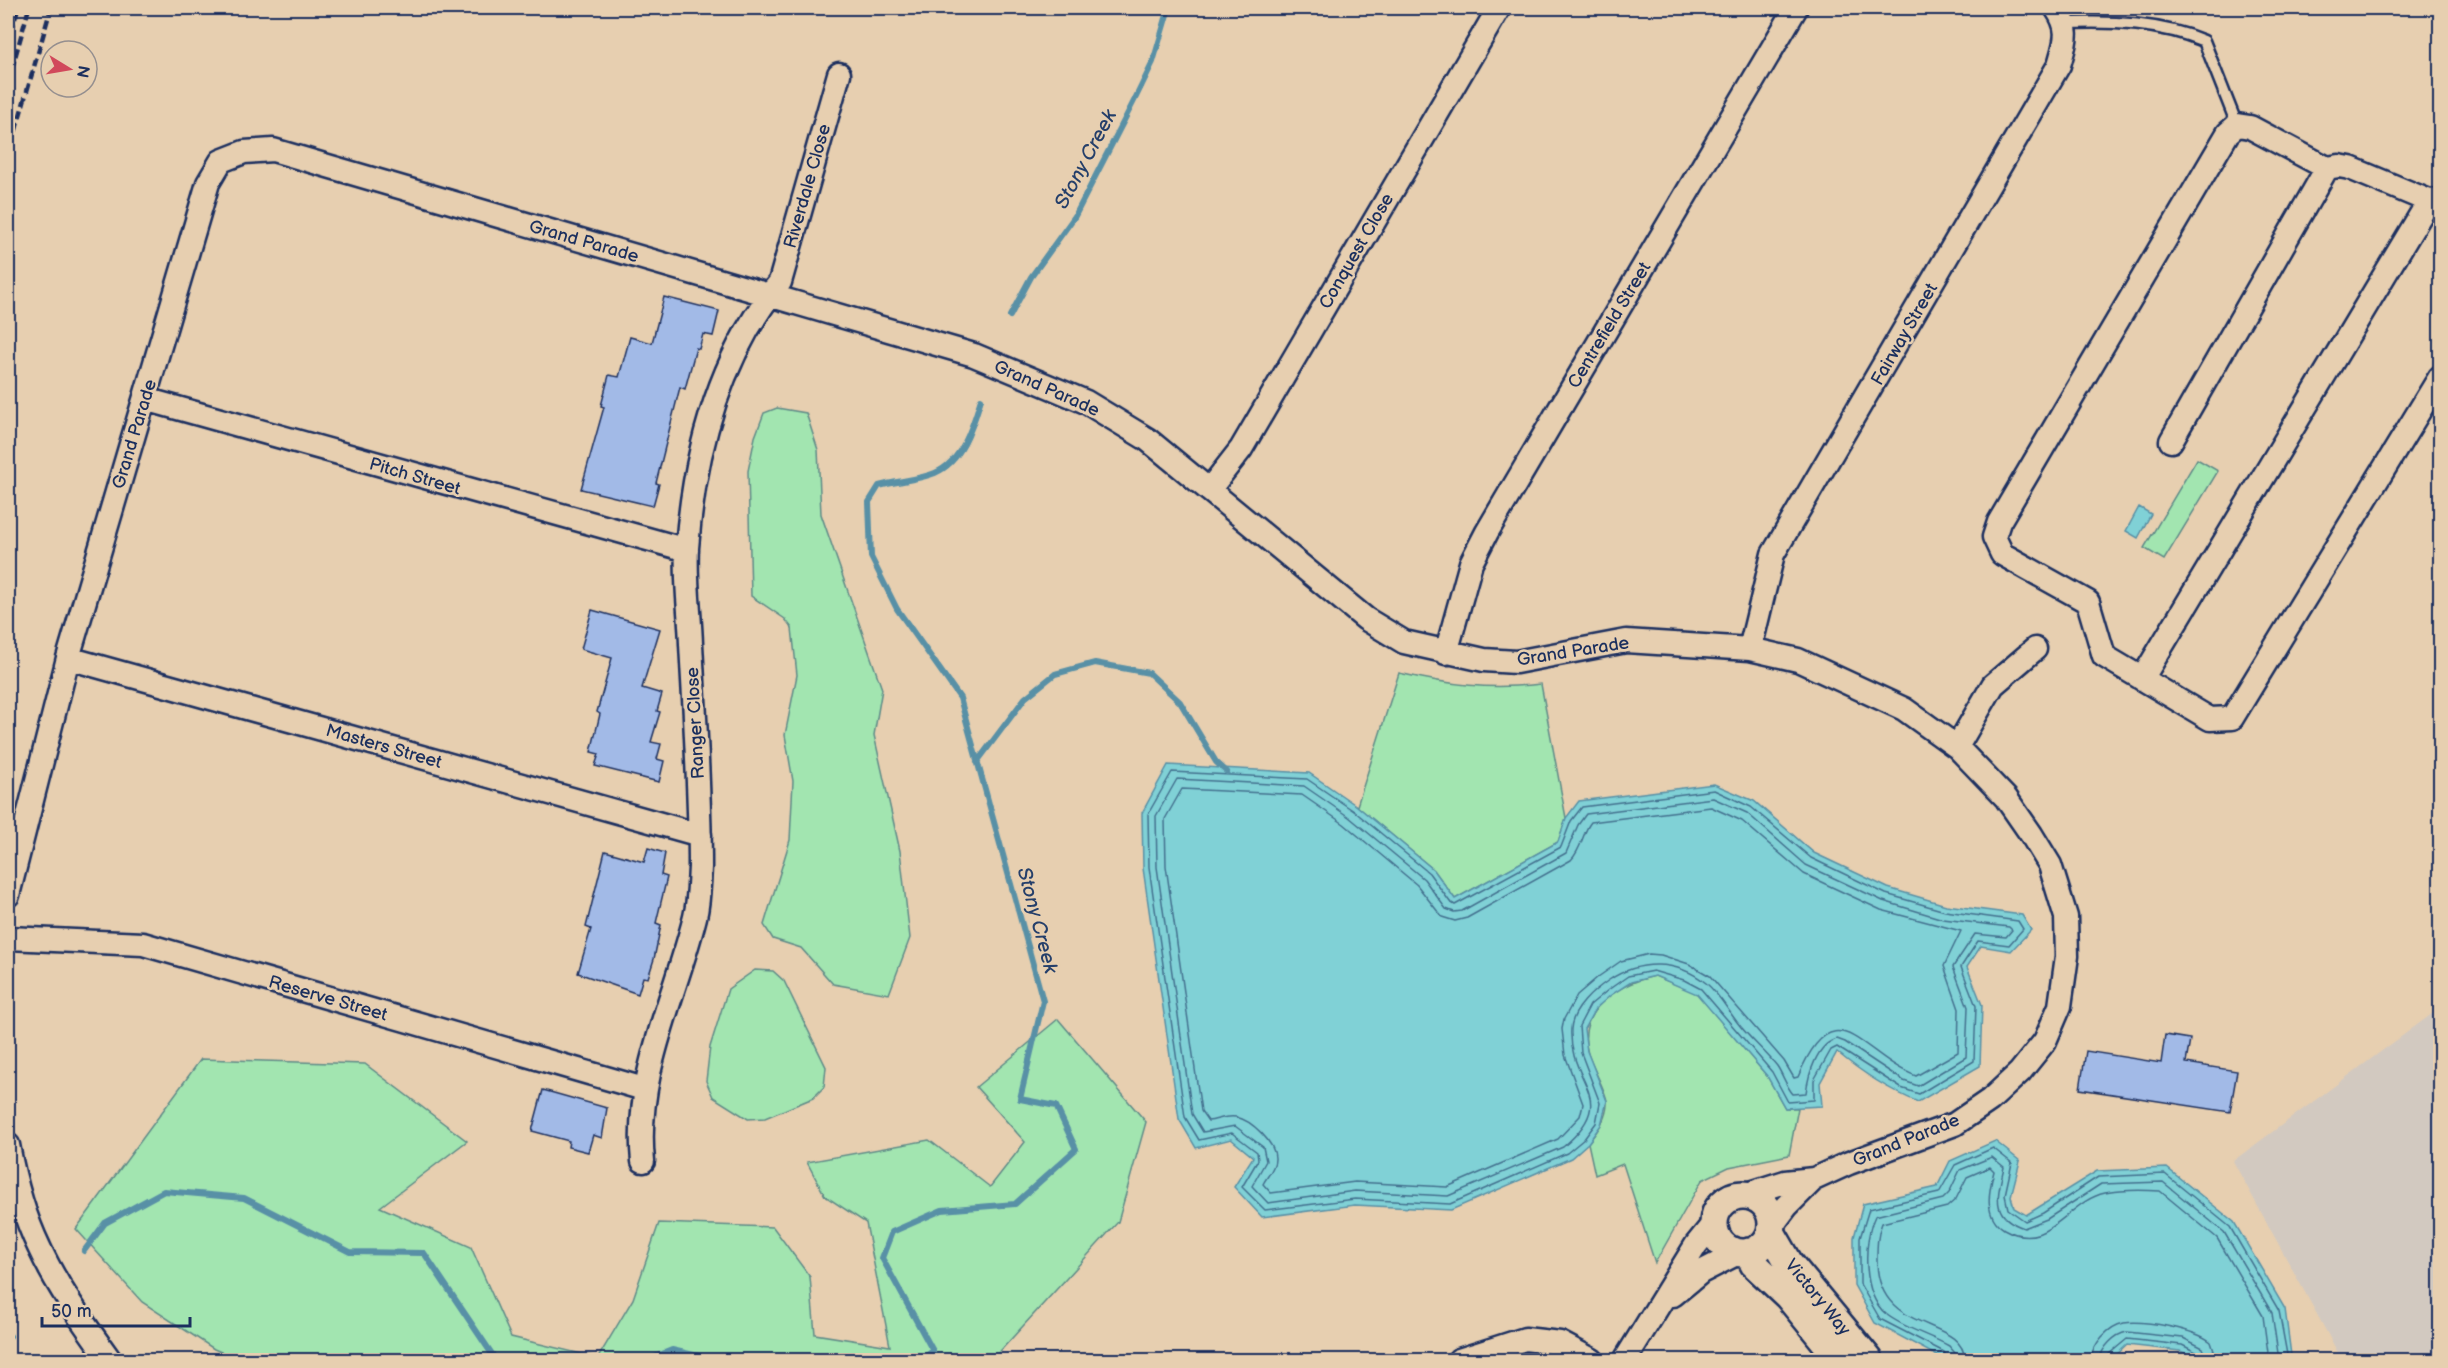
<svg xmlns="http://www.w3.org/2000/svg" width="2448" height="1368" viewBox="0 0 2448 1368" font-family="'Balsamiq Sans',sans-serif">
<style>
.built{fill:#d2c9c0}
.green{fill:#a2e5b0;stroke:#5e8a87;stroke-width:1.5}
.water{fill:#80d1d6;stroke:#5890a6;stroke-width:1.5}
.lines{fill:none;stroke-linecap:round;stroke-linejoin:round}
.shore{stroke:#43708e;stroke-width:1.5}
.stream{stroke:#5890a6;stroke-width:6}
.building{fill:#a2bae7;stroke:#1b2f5e;stroke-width:1.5}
.service-casing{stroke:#1b2f5e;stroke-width:15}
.minor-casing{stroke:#1b2f5e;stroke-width:27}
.tertiary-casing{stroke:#1b2f5e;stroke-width:32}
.service{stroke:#e7cfb0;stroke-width:10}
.minor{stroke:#e7cfb0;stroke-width:22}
.tertiary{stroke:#e7cfb0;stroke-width:27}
.rail{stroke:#1b2f5e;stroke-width:4.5;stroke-dasharray:9 4.5;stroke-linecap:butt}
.labels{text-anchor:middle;stroke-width:5;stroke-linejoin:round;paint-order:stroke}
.street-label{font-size:18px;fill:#1b2f5e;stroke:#e7cfb0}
.water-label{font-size:20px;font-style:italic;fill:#253f6a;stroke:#e7cfb0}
</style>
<rect width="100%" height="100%" fill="#e7cfb0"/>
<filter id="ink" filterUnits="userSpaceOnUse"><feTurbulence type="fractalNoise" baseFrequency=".0167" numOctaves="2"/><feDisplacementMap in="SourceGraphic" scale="12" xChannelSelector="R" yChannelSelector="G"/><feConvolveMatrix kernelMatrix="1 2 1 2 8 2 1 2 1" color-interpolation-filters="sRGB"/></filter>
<g filter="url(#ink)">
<!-- built -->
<path class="built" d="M 2440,1008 L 2440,1360 L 2342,1360 L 2233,1161 Z"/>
<!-- green -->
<path class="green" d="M 777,408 L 806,413 L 818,450 L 821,514 L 882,689 L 874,735 L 900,851 L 910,938 L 889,994 L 833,984 L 801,948 L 773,939 L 764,925 L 790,840 L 793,781 L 785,735 L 797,675 L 792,628 L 785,619 L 751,596 L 748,471 L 755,437 L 764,413 Z
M 2197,459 L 2218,471 L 2164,560 L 2144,548 Z
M 1399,673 C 1450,685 1489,690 1541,684 L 1566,818 L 1558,842 L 1455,899 L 1434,870 L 1357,806 Z
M 755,970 L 773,971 L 784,981 L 826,1067 L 824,1087 L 813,1098 L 765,1118 L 748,1119 L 713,1097 L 706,1081 L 710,1047 L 728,989 Z
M 1655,976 L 1697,993 L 1767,1076 L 1785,1108 L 1798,1108 L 1789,1155 L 1729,1167 L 1702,1180 L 1655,1263 L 1623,1164 L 1595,1175 L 1588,1143 C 1597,1132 1608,1117 1607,1101 C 1605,1089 1592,1067 1588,1054 C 1575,1010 1618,984 1655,976 Z
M 1058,1019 L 1146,1122 L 1118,1222 L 992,1360 L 240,1360 L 214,1349 L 142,1302 L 76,1229 L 201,1059 L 365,1064 L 467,1141 L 380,1207 L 471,1247 L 511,1337 L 598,1358 L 633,1299 L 659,1223 L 773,1227 L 810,1277 L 815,1334 L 890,1346 L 866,1223 L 825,1196 L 807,1162 L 929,1140 L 990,1187 L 1025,1142 L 976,1087 Z"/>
<!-- water -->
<path class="water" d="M 2139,507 L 2151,514 L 2138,538 L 2126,531 Z
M 1168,765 L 1309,773 L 1357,806 L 1434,870 L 1455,899 L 1558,842 L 1566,818 L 1579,801 L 1714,784 L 1754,801 L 1814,853 L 1888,888 L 1946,905 L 2022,915 L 2031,930 L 2011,951 L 1981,946 L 1967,967 L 1982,1005 L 1980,1066 L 1918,1102 C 1889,1090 1861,1072 1837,1052 L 1820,1083 L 1822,1106 L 1785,1108 L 1767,1076 L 1697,994 L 1655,976 L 1631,982 L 1611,995 L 1595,1009 L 1584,1029 L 1587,1051 L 1607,1101 L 1601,1125 L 1588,1143 L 1571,1158 L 1451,1210 L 1355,1205 L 1262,1217 L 1234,1187 L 1253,1157 L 1231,1139 L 1196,1148 L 1179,1119 L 1143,868 L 1142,813 Z
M 1995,1141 L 2020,1161 L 2011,1196 L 2014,1208 L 2026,1215 L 2097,1171 L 2167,1168 L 2234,1222 L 2285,1309 L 2291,1355 L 2296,1360 L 2200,1360 L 2180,1351 L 2127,1345 L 2111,1360 L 1945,1360 L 1875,1323 L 1854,1285 L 1854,1237 L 1863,1204 L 1937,1187 L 1950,1161 Z"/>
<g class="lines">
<!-- shore -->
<path class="shore" d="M 1172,772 L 1307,779 L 1354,811 L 1429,873 L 1450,902 L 1455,905 L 1561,847 L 1571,821 L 1582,807 L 1714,790 L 1751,807 L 1811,858 L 1886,894 L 1945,911 L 2018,921 L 2023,929 L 2009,945 L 1978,941 L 1961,967 L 1976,1006 L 1974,1061 L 1919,1094 L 1901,1088 L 1837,1047 L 1831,1050 L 1814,1080 L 1814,1100 L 1788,1102 L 1772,1072 L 1701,989 L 1684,980 L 1653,971 L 1628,976 L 1608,990 L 1590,1005 L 1579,1026 L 1581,1053 L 1600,1103 L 1596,1123 L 1584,1139 L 1567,1153 L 1450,1204 L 1355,1199 L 1265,1210 L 1242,1187 L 1258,1160 L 1257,1152 L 1232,1133 L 1199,1140 L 1185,1117 L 1149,867 L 1148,814 Z
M 1177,779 L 1304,786 L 1349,817 L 1424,879 L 1446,909 L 1454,912 L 1462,911 L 1566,853 L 1578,825 L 1586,814 L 1713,798 L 1747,813 L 1806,865 L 1883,901 L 1943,919 L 2009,927 L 2012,930 L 2006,937 L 1975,934 L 1953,967 L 1968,1007 L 1966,1057 L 1918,1086 L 1904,1081 L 1845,1042 L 1837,1039 C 1817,1043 1808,1076 1806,1093 L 1793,1094 C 1786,1086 1783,1075 1777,1066 C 1765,1051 1749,1038 1737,1022 C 1727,1009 1719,994 1706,983 C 1676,959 1639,960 1609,980 C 1594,990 1572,1009 1571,1029 C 1568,1085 1622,1097 1563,1147 L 1448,1196 L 1355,1191 L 1268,1203 L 1252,1186 L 1266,1161 L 1263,1147 L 1235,1126 L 1203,1132 L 1192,1114 L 1157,867 L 1156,816 Z
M 1182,789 L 1302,795 L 1344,824 L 1417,885 L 1442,917 L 1455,921 L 1467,918 L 1571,860 C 1582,849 1582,833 1591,822 L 1711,807 L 1742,821 L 1804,874 L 1881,910 L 1961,931 L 1944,966 L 1959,1009 L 1958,1052 L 1916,1076 C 1861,1055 1835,987 1798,1077 L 1794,1078 L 1784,1061 L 1710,976 L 1689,964 L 1661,955 L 1649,954 L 1621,961 L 1598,977 L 1577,995 L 1564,1019 L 1562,1029 L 1565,1055 L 1583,1104 L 1580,1116 L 1558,1139 L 1447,1187 L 1355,1182 L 1271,1193 L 1263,1184 C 1267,1176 1275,1169 1275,1159 C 1276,1143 1251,1120 1236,1117 C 1227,1115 1217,1120 1208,1121 L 1201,1111 L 1166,866 L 1165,819 Z
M 1948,1360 L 1944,1352 L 1880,1319 L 1860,1284 L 1860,1238 L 1869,1209 L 1939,1193 L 1955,1165 L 1993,1148 L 2012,1163 L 2005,1195 L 2008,1209 L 2025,1221 L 2043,1213 L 2098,1177 L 2165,1174 L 2230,1227 L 2279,1311 L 2288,1360
M 1956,1360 L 1955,1353 L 1949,1346 C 1930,1335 1903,1328 1886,1314 C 1862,1294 1863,1241 1875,1216 L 1943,1199 L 1949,1193 L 1960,1170 L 1992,1157 L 2004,1167 C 1998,1195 1989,1216 2024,1228 L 2047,1219 L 2101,1184 L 2163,1182 L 2224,1232 L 2272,1313 L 2279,1360
M 1965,1360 C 1963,1315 1877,1336 1877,1260 C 1877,1247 1877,1235 1882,1223 L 1947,1207 L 1956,1199 L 1967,1177 L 1990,1167 L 1994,1171 C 1989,1190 1983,1216 2004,1229 C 2048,1254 2067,1201 2105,1193 C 2121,1190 2144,1190 2160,1191 L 2217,1238 L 2263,1316 L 2269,1360
M 2091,1360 C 2092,1345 2108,1326 2124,1323 C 2144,1320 2195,1329 2211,1342 L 2217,1360
M 2100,1360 C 2101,1348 2115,1334 2127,1332 L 2183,1338 L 2203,1348 L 2208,1360
M 2108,1360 L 2109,1354 L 2127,1339 L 2182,1345 L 2198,1353 L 2201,1360"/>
<!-- stream -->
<path class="stream" d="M 1010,316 L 1031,277 L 1075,216 L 1134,101 L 1153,62 L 1169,8
M 977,762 L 1025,698 L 1055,674 L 1095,663 L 1149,673 L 1180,702 L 1216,762 L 1227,772
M 84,1251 L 105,1223 L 164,1191 L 244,1198 L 350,1252 L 424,1253 L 496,1360
M 8,1338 L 10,1336
M 647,1360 L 672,1350 L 716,1360
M 921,1360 L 933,1351 L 882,1258 L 892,1232 L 942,1210 L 1015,1204 L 1076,1149 L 1056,1106 L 1020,1099 L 1043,1001 L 960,698 L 897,609 L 871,557 L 869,502 L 879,486 C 897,481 918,480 935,473 C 963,461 973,425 981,399"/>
</g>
<!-- building -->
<path class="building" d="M 664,297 L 719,311 L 713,336 L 703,334 L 699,349 L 696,348 L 685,389 L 680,387 L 656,483 L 659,484 L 653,506 L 581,489 L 604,407 L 601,406 L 609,375 L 619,377 L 630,337 L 652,343 Z
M 592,610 L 660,629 L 642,688 L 662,694 L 657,711 L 660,712 L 651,742 L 661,744 L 657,759 L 664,761 L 659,782 L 595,766 L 599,754 L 591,752 L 600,714 L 597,712 L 612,658 L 581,649 Z
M 648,848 L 665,853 L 661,875 L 667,877 L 656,923 L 661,925 L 654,959 L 648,978 L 643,977 L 638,994 L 578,973 L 591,929 L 586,927 L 605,851 L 644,862 Z
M 2165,1035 L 2190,1039 L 2186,1063 L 2237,1071 L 2230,1112 L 2080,1089 L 2086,1051 L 2161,1063 Z
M 543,1090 L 607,1108 L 602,1138 L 593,1135 L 588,1152 L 568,1147 L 569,1141 L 532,1131 Z"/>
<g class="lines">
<!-- service casing -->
<g class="service-casing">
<path id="service" d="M 2066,23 C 2113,21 2161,23 2204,41 L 2237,125"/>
</g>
<!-- minor casing -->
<g class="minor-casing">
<path id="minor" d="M 2440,200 L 2429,201 L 2350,168 L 2339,166 L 2327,168 L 2250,127 L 2237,125 L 2228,133 L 1999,522 L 1994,537 L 2002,554 L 2088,602 L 2104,656 L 2210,719 L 2232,718 L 2440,377
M 145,399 L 687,550
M 2171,441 L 2327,168
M 1209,490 L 1241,449 L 1499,8
M 1750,649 L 1773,554 L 2059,65 C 2066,40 2071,30 2056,8
M 1446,653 L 1471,563 L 1487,532 L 1796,8
M 68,658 L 700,835
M 2142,679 L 2429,201
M 1957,747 L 1993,685 L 2035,649
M 8,895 L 68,658 L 208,183 L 221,161 L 244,152 L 273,150 L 974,355 L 1086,402 L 1147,439 L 1366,619 L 1404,642 L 1484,660 L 1516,662 L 1626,641 L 1750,649 L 1798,660 L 1904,709 L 1957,747 L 2006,798 L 2031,834 L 2050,865 L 2066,917 L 2067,956 L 2060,1006 L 2045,1041 L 2020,1072 L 1990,1100 L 1955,1124 L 1849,1163 L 1814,1179 L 1785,1182 L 1747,1194
M 8,938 L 143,944 L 644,1089
M 8,1145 C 14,1178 24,1216 39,1247 C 57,1287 85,1325 110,1360
M 643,1161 C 634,1076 675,998 695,917 C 699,901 699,884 700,867 C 700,793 695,718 691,644 C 690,613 685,580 687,548 C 694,453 719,357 780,282 L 839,74
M 1772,1226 L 1787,1206 L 1814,1179
M 1673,1295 L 1701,1272 L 1738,1253
M 1459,1360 L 1525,1339 L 1560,1343 L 1592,1360
M 1625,1360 L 1696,1245 L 1713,1224"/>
</g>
<!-- tertiary casing -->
<g class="tertiary-casing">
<path id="tertiary" d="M1714 1224a29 29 0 1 1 58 0a29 29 0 1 1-58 0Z
M 1771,1232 L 1789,1263 L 1869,1360
M 1749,1252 L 1754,1264 L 1788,1296 L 1840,1360"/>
</g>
<!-- service -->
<use href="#service" class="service"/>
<!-- minor -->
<use href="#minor" class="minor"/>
<!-- tertiary -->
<use href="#tertiary" class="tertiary"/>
<!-- rail -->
<path class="rail" d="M 8,45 L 18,8
M 8,82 L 29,8
M 8,157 L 51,8"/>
</g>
</g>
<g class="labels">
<!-- street labels -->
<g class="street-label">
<text transform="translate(807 186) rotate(-74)" y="6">Riverdale Close</text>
<text transform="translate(584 241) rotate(16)" y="6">Grand Parade</text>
<text transform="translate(1356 251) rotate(-60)" y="6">Conquest Close</text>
<text transform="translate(1609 325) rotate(-59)" y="6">Centrefield Street</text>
<text transform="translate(1904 334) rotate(-60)" y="6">Fairway Street</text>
<text transform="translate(1047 388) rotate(24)" y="6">Grand Parade</text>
<text transform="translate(134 434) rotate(-73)" y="6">Grand Parade</text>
<text transform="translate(415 476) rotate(16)" y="6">Pitch Street</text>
<text transform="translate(1573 651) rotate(-9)" y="6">Grand Parade</text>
<text transform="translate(695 723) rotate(-93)" y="6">Ranger Close</text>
<text transform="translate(384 746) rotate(16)" y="6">Masters Street</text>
<text transform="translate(328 998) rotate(16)" y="6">Reserve Street</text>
<text transform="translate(1906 1140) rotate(-22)" y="6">Grand Parade</text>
<text transform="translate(1818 1297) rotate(51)" y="6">Victory Way</text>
</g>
<!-- water labels -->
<g class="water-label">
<text transform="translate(1085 159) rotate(-62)" y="7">Stony Creek</text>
<text transform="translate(1038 920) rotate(75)" y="7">Stony Creek</text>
</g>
</g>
<!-- margin -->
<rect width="2448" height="1368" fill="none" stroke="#e7cfb0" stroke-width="30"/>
<rect x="15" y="15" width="2418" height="1338" fill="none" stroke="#1b2f5e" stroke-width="2" filter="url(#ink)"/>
<!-- north arrow -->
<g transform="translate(69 69) rotate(101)"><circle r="28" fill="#e7cfb0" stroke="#958f8f" stroke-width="1.5"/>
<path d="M0-4.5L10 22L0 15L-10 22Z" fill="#d1495b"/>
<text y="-9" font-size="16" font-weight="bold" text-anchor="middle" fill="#1b2f5e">N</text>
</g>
<!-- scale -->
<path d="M42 1317v9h148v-9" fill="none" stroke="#1b2f5e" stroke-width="3"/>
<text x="51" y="1317" font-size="18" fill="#1b2f5e" stroke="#e7cfb0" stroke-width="4.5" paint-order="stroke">50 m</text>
</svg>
